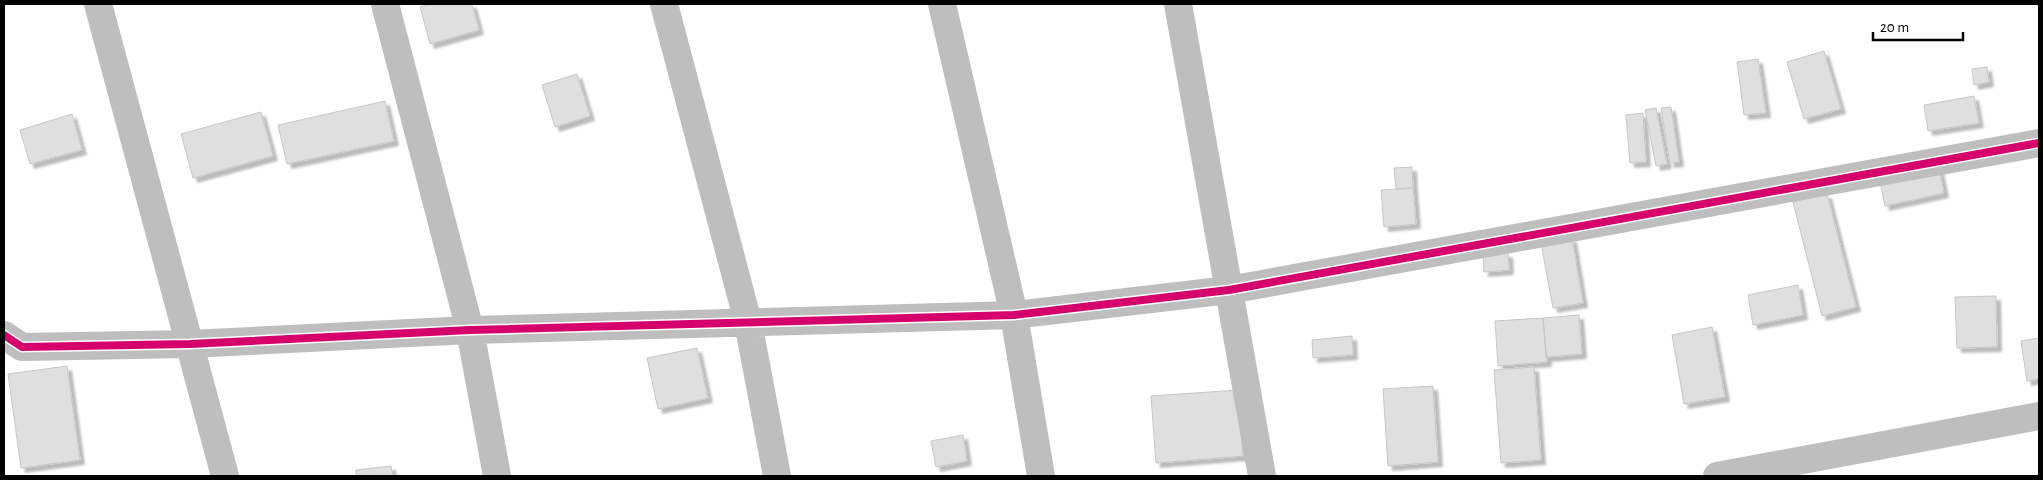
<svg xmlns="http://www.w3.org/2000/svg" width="2043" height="480" viewBox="0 0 2043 480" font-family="'Alegreya Sans',sans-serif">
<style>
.building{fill:#dfdfdf;stroke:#c7c7c7;filter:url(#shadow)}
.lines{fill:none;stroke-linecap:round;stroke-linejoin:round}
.minor{stroke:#bebebe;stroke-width:28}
.cycleway-casing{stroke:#fff;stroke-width:11}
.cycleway{stroke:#d6006c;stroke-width:8}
</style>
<defs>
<filter id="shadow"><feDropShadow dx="4.5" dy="4.5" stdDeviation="1" flood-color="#0004"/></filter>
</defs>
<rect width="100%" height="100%" fill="#fff"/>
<!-- building -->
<path class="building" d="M 432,4 L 472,4 L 479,30 L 430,44 L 420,7 Z
M 1824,51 L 1841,109 L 1804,119 L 1787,62 Z
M 1758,59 L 1766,113 L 1744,115 L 1737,62 Z
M 1987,67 L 1989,82 L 1974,85 L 1972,69 Z
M 577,74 L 590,116 L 555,127 L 542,85 Z
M 1974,96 L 1979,123 L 1928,131 L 1924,105 Z
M 385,101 L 394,141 L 287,164 L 278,125 Z
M 1671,107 L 1679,162 L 1670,163 L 1661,108 Z
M 1656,108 L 1667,164 L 1656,166 L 1645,110 Z
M 261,112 L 273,156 L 193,178 L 181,134 Z
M 1643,113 L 1646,162 L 1630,163 L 1626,115 Z
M 72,114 L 82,150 L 30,164 L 20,130 Z
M 1412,167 L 1413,188 L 1396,189 L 1394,168 Z
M 1939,168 L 1944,193 L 1885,206 L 1880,181 Z
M 1413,188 L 1416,224 L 1384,227 L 1381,190 Z
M 1827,194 L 1856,307 L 1822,316 L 1793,202 Z
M 1572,238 L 1583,303 L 1553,308 L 1541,243 Z
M 1508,253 L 1509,270 L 1484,272 L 1483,255 Z
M 1798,285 L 1803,315 L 1753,325 L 1748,295 Z
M 1996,296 L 1997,347 L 1957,348 L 1955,297 Z
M 1579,315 L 1582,354 L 1546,357 L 1543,318 Z
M 1543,318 L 1547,362 L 1498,366 L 1495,321 Z
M 1712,327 L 1725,397 L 1684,404 L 1672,335 Z
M 1352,336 L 1353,355 L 1313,358 L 1312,340 Z
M 2039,338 L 2039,379 L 2027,381 L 2021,341 Z
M 697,348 L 708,398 L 658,409 L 647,358 Z
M 67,366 L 80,460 L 21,468 L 8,374 Z
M 1534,367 L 1541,460 L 1501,463 L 1494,370 Z
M 1433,386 L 1438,462 L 1388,466 L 1383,389 Z
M 1238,390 L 1243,456 L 1156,463 L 1151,396 Z
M 963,435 L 967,461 L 936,467 L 931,441 Z
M 391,466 L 393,476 L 356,476 L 356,470 Z"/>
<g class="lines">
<!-- minor -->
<path class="minor" d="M 98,4 L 225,476
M 385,4 L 470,330 L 497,476
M 664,4 L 748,322 L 777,476
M 942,4 L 1014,315 L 1041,476
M 1178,4 L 1262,476
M 4,335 L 22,347 L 190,344 L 470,330 L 1014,315 L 1229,290 L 2039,143
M 1717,476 L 2039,416"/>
<!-- cycleway casing -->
<g class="cycleway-casing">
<path id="cycleway" d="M 4,335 L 22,347 L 190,344 L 470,330 L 1014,315 L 1229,290 L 2039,143"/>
</g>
<!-- cycleway -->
<use href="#cycleway" class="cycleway"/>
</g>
<!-- border -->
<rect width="2043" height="480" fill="none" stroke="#000000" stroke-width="10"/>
<!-- scale -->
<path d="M1873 32v8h90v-8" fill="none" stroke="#000000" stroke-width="2.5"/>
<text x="1880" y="32" font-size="15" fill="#000000" stroke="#ffffff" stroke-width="4" paint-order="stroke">20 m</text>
</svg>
